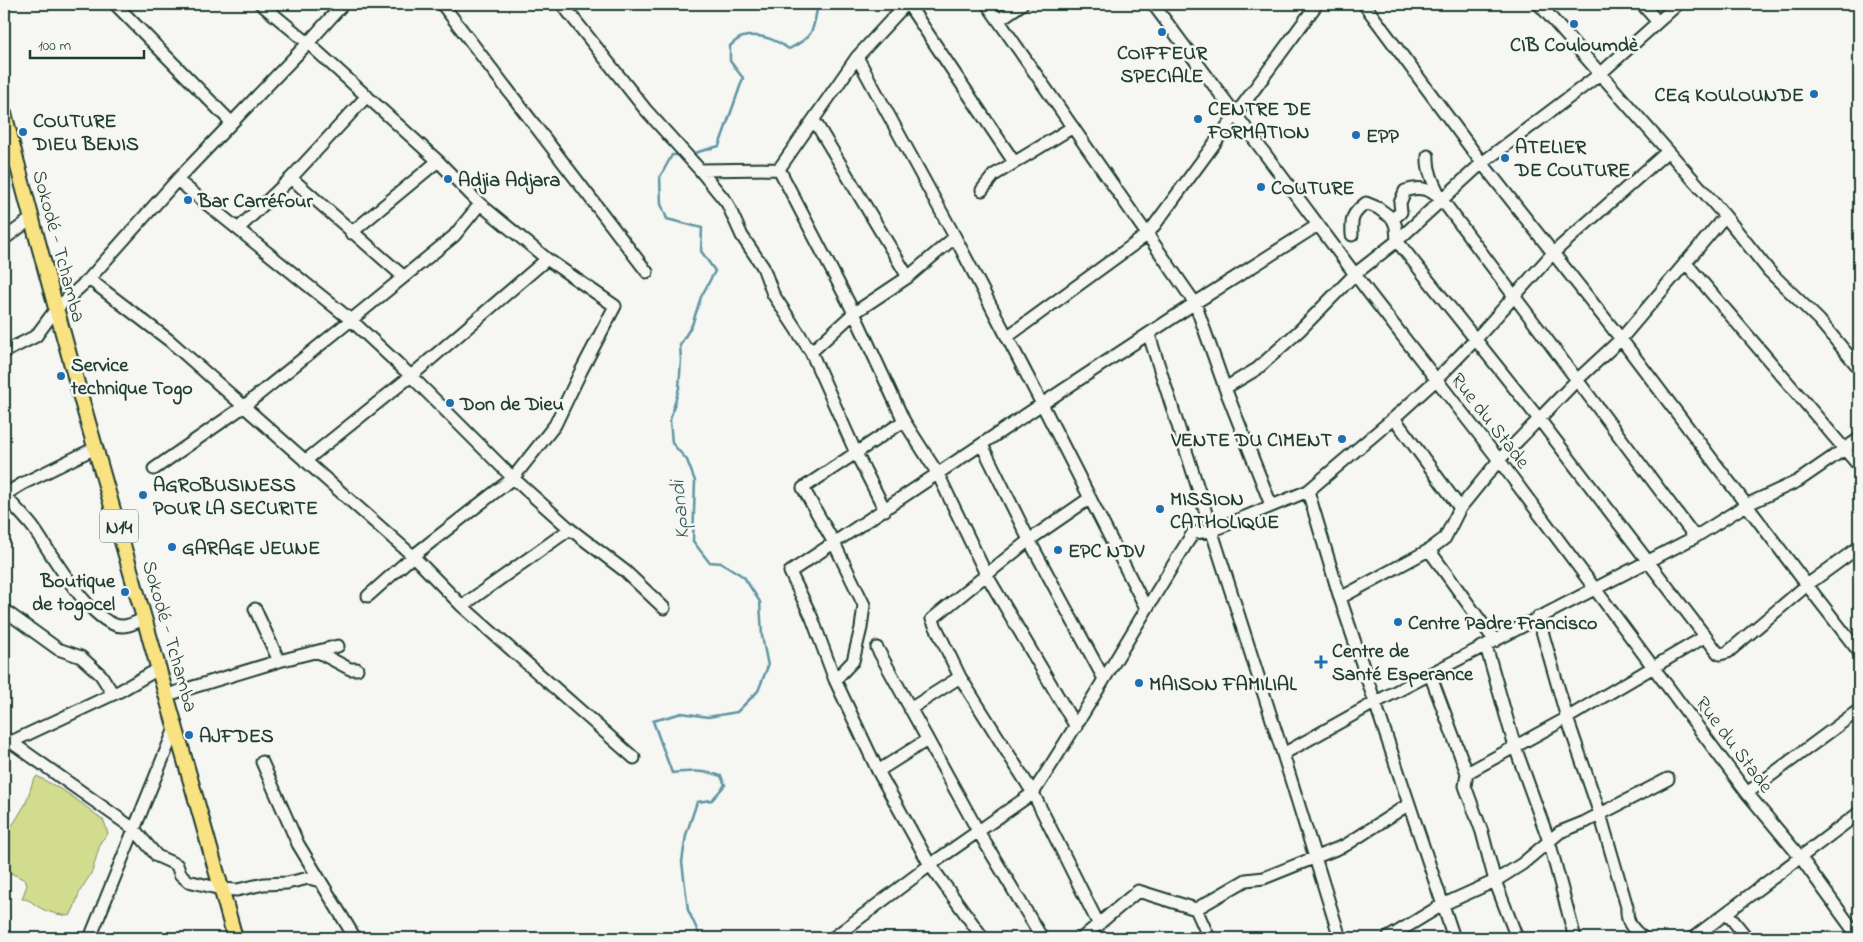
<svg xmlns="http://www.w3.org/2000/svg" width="1863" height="942" viewBox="0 0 1863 942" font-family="'Indie Flower',sans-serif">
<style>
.green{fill:#d1dc8f;stroke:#788c62}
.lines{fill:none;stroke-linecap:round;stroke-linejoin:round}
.stream{stroke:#5f96a2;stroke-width:2.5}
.minor-casing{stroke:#1f3d34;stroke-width:15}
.major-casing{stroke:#1f3d34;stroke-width:18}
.minor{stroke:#f6f6f2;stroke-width:11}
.major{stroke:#f8e281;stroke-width:14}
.poi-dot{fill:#1f6fb2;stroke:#f6f6f2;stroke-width:2}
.labels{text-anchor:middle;stroke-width:5;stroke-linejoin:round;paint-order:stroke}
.shield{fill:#f6f6f2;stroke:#60746d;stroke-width:1}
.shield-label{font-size:19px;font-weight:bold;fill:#1f3d34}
.poi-label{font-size:20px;font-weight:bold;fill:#1f3d34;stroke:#f6f6f2;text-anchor:start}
.street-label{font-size:20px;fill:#1f3d34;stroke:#f6f6f2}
.water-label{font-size:21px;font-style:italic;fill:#345b59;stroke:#f6f6f2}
</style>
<rect width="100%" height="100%" fill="#f6f6f2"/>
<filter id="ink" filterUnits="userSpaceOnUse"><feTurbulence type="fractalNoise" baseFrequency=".02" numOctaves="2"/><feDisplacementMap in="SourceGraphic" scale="10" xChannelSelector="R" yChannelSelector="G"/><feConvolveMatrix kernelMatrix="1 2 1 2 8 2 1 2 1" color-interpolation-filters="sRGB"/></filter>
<g filter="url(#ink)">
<!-- green -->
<path class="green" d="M 37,776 L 64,791 L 84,805 L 104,821 L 108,834 L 101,841 L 92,872 L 80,891 L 74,908 L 70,916 C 59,915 46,912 37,906 C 31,902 29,899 22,899 L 27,885 L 25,880 L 11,873 L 4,873 L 4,838 L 17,818 L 26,803 L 33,781 Z"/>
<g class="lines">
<!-- stream -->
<path class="stream" d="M 691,154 L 719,146 L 743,78 L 730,61 L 730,46 C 733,43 738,38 743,37 C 759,33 776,40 789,49 C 815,36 813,30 818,4
M 681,155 L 672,155 L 660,177 L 661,204 L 667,219 L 702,228 L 701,251 L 715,271 L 701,297 L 692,325 L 680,345 L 681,360 L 679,388 L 670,420 L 672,443 L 687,460 L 695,481 L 693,541 L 709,562 L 722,563 L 744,577 L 760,602 L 762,636 L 768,666 L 758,691 L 737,712 L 708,717 L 682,713 L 653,721 L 672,773 C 689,771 704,770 721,776 L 725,785 L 712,800 L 697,802 L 686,835 L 682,862 L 688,910 L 701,938"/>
<!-- minor casing -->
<g class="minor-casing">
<path id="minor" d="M 115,4 L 231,122
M 261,4 L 308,43 L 343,4
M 442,4 L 647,272
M 562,4 L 645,109 L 700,170 L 779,169
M 908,4 L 1014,162
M 987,4 L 1195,303 L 1225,388 L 1271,505
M 1153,4 L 1369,293 L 1499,460 L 1747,793 L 1801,858 L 1859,938
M 1364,4 L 1482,163 L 1621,339 L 1807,585 L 1859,652
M 1539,4 L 1725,216 L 1769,271 L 1819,320 L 1859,368
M 1642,4 L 1658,22
M 999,20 L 1022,4
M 857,57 L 955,237 L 1042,404 L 1195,303 L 1318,225
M 814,120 L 908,277
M 1428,156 C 1427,172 1435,186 1442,200 L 1695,537
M 779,169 L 854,313 L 904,421 L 938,474 L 986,574 L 1076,727
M 779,169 L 857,57 L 906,4
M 700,170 L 727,203 L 742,236 L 763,267 L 773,294 L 811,352 L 856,453 L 885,510
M 291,178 L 404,277
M 177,180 L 351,320 L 411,376 L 513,478 L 570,529 L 625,571 L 664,608
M 982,190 L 994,175 L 1073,127
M 1442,200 C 1431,190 1421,185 1405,191 L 1400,203 L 1401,212 L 1393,219 L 1396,227 L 1397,241 L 1539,419 L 1718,653 L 1720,654 L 1728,652 L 1807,585 L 1859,547
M 238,229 L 291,178 L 367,96
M 351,233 L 438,161
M 1352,235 C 1351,218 1352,214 1366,203 L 1378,208 L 1393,219
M 4,239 L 31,219
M 1685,262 L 1859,466
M 89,279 L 170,341 L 413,556 L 462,606 L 634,758
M 1149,335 L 1283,754 L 1340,938
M 1007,337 L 1148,234 L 1317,4
M 4,352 L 36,336 L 56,309 L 89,279 L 177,180 L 308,43 L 438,161 L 480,204 L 547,259 L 615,306 L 581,371 L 555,425 L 513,478 L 413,556 L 368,596
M 811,352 L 854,313 L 908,277 L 955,237
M 1225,388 L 1257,369 L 1300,330 L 1355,274 L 1397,241 L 1482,163 L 1600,74 L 1678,4
M 1394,418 L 1460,508
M 982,445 L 1029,540 L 1104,679
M 305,461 L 411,376 L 547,259
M 154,469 L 243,407 L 351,320 L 454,236 L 480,204
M 1308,491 L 1340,598 L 1454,938
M 4,495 C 13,505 23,515 32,526 C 50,550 91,627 123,626 C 130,626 139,621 145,618
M 4,495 L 22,484 L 89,451
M 1429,550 L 1495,641
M 1340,598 L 1429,550 L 1445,538 L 1460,508 L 1499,460 L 1577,380 L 1621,339 L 1725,216
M 462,606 L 570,529
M 4,610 L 58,649 L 81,657 L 101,675 L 113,694
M 1538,617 L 1567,718 L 1600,814 L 1627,907 C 1626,922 1632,929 1643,938
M 1486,646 L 1515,747 L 1549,841 L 1575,938
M 877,648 L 978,831 L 1042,938
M 318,652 L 350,669 L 357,669
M 279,661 L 338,646
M 1430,674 L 1467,773 L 1465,786 L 1482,832 L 1495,881 L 1517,938
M 835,680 L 853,661 L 861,628 L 864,605 L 834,543 L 803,488 L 904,421
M 167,695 L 279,661 L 255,609
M 910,709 L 960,677
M 4,737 L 134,829 L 157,856 L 177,865 L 180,874 L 188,881 L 221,889 L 237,890 L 264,884 L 287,883 L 309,878 L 320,881
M 11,742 L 120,691 L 160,668
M 1283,754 L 1376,702 L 1695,537 L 1746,505 L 1798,481 L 1859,439
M 262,762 L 298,844 L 355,938
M 878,771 L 927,740
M 1467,773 L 1567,718 L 1706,636
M 1747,793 L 1859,710
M 1196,909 L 1209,938
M 1727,913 L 1747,938
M 1099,925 L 1033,793 C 1089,708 1139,619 1193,533 L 1211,531 L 1308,491 L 1394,418 L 1436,380 L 1476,339 L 1553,253 L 1668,151
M 90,938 L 176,726
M 833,938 L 930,865 L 1033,793 L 960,677 L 932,619 L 1029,540 L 1090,498
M 983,938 L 930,865 L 878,771 L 835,680 L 812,618 L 790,572 L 1042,404 L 1146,608
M 1082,938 L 1138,891 L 1196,909 L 1246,880 L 1264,878 L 1346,845 L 1409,804
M 1388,938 L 1442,905 L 1495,881 L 1522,864 L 1560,832 L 1585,822 L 1668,779
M 1693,938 L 1859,813"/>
</g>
<!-- major casing -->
<g class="major-casing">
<path id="major" d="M 4,113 C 75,390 159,663 235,938"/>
</g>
<!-- minor -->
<use href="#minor" class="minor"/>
<!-- major -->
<use href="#major" class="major"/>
</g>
</g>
<!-- markers -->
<g class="poi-dot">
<circle cx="1574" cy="24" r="5"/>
<circle cx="1162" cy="32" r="5"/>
<circle cx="1814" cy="94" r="5"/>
<circle cx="1198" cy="119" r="5"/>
<circle cx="23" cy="132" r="5"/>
<circle cx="1356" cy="135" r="5"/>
<circle cx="1505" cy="158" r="5"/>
<circle cx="448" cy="179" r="5"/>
<circle cx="1261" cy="187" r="5"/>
<circle cx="188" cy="200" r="5"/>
<circle cx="61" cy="376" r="5"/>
<circle cx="450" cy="403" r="5"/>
<circle cx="1342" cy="439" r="5"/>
<circle cx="143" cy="495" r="5"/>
<circle cx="1160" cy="509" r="5"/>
<circle cx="172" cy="547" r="5"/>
<circle cx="1058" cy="550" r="5"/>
<circle cx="125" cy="592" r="5"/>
<circle cx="1398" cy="622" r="5"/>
<path d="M1318.5 654.5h5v5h5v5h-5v5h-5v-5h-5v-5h5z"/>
<circle cx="1139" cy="683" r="5"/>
<circle cx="189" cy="735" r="5"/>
</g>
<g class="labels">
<!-- shield labels -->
<rect class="shield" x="100" y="509.5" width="38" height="33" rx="4"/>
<g class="shield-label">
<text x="119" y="533">N14</text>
</g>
<!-- poi labels -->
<g class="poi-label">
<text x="1574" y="51" text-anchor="middle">CIB Couloumdè</text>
<text x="1162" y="59" text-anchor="middle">COIFFEUR<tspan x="1162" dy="23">SPECIALE</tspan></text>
<text x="1804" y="101" text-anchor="end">CEG KOULOUNDE</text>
<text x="1208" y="115">CENTRE DE<tspan x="1208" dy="23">FORMATION</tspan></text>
<text x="33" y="127">COUTURE<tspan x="33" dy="23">DIEU BENIS</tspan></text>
<text x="1366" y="142">EPP</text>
<text x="1515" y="153">ATELIER<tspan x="1515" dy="23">DE COUTURE</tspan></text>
<text x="458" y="186">Adjia Adjara</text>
<text x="1271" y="194">COUTURE</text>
<text x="198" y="207">Bar Carréfour</text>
<text x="71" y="371">Service<tspan x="71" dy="23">technique Togo</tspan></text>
<text x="460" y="410">Don de Dieu</text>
<text x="1332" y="446" text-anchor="end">VENTE DU CIMENT</text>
<text x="153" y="491">AGROBUSINESS<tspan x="153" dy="23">POUR LA SECURITE</tspan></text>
<text x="1170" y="505">MISSION<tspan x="1170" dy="23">CATHOLIQUE</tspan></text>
<text x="182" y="554">GARAGE JEUNE</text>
<text x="1068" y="557">EPC NDV</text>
<text x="115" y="587" text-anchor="end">Boutique<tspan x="115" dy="23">de togocel</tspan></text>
<text x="1408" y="629">Centre Padre Francisco</text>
<text x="1332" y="657">Centre de<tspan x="1332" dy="23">Santé Esperance</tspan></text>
<text x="1149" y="690">MAISON FAMILIAL</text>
<text x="199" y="742">AJFDES</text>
</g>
<!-- street labels -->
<g class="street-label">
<text transform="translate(60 246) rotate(75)" y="7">Sokodé - Tchamba</text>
<text transform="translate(1491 420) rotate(52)" y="7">Rue du Stade</text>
<text transform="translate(171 636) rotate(74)" y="7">Sokodé - Tchamba</text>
<text transform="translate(1735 744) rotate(53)" y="7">Rue du Stade</text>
</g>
<!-- water labels -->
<g class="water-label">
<text transform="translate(679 510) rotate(-95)" y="7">Kpandi</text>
</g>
</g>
<!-- margin -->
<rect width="1863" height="942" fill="none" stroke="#f6f6f2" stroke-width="20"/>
<rect x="10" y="10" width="1843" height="922" fill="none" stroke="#1f3d34" stroke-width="2" filter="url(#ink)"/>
<!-- scale -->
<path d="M30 50v8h114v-8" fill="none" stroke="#1f3d34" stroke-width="2.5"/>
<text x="38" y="50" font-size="15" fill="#1f3d34" stroke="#f6f6f2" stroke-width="4" paint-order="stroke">100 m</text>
</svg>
